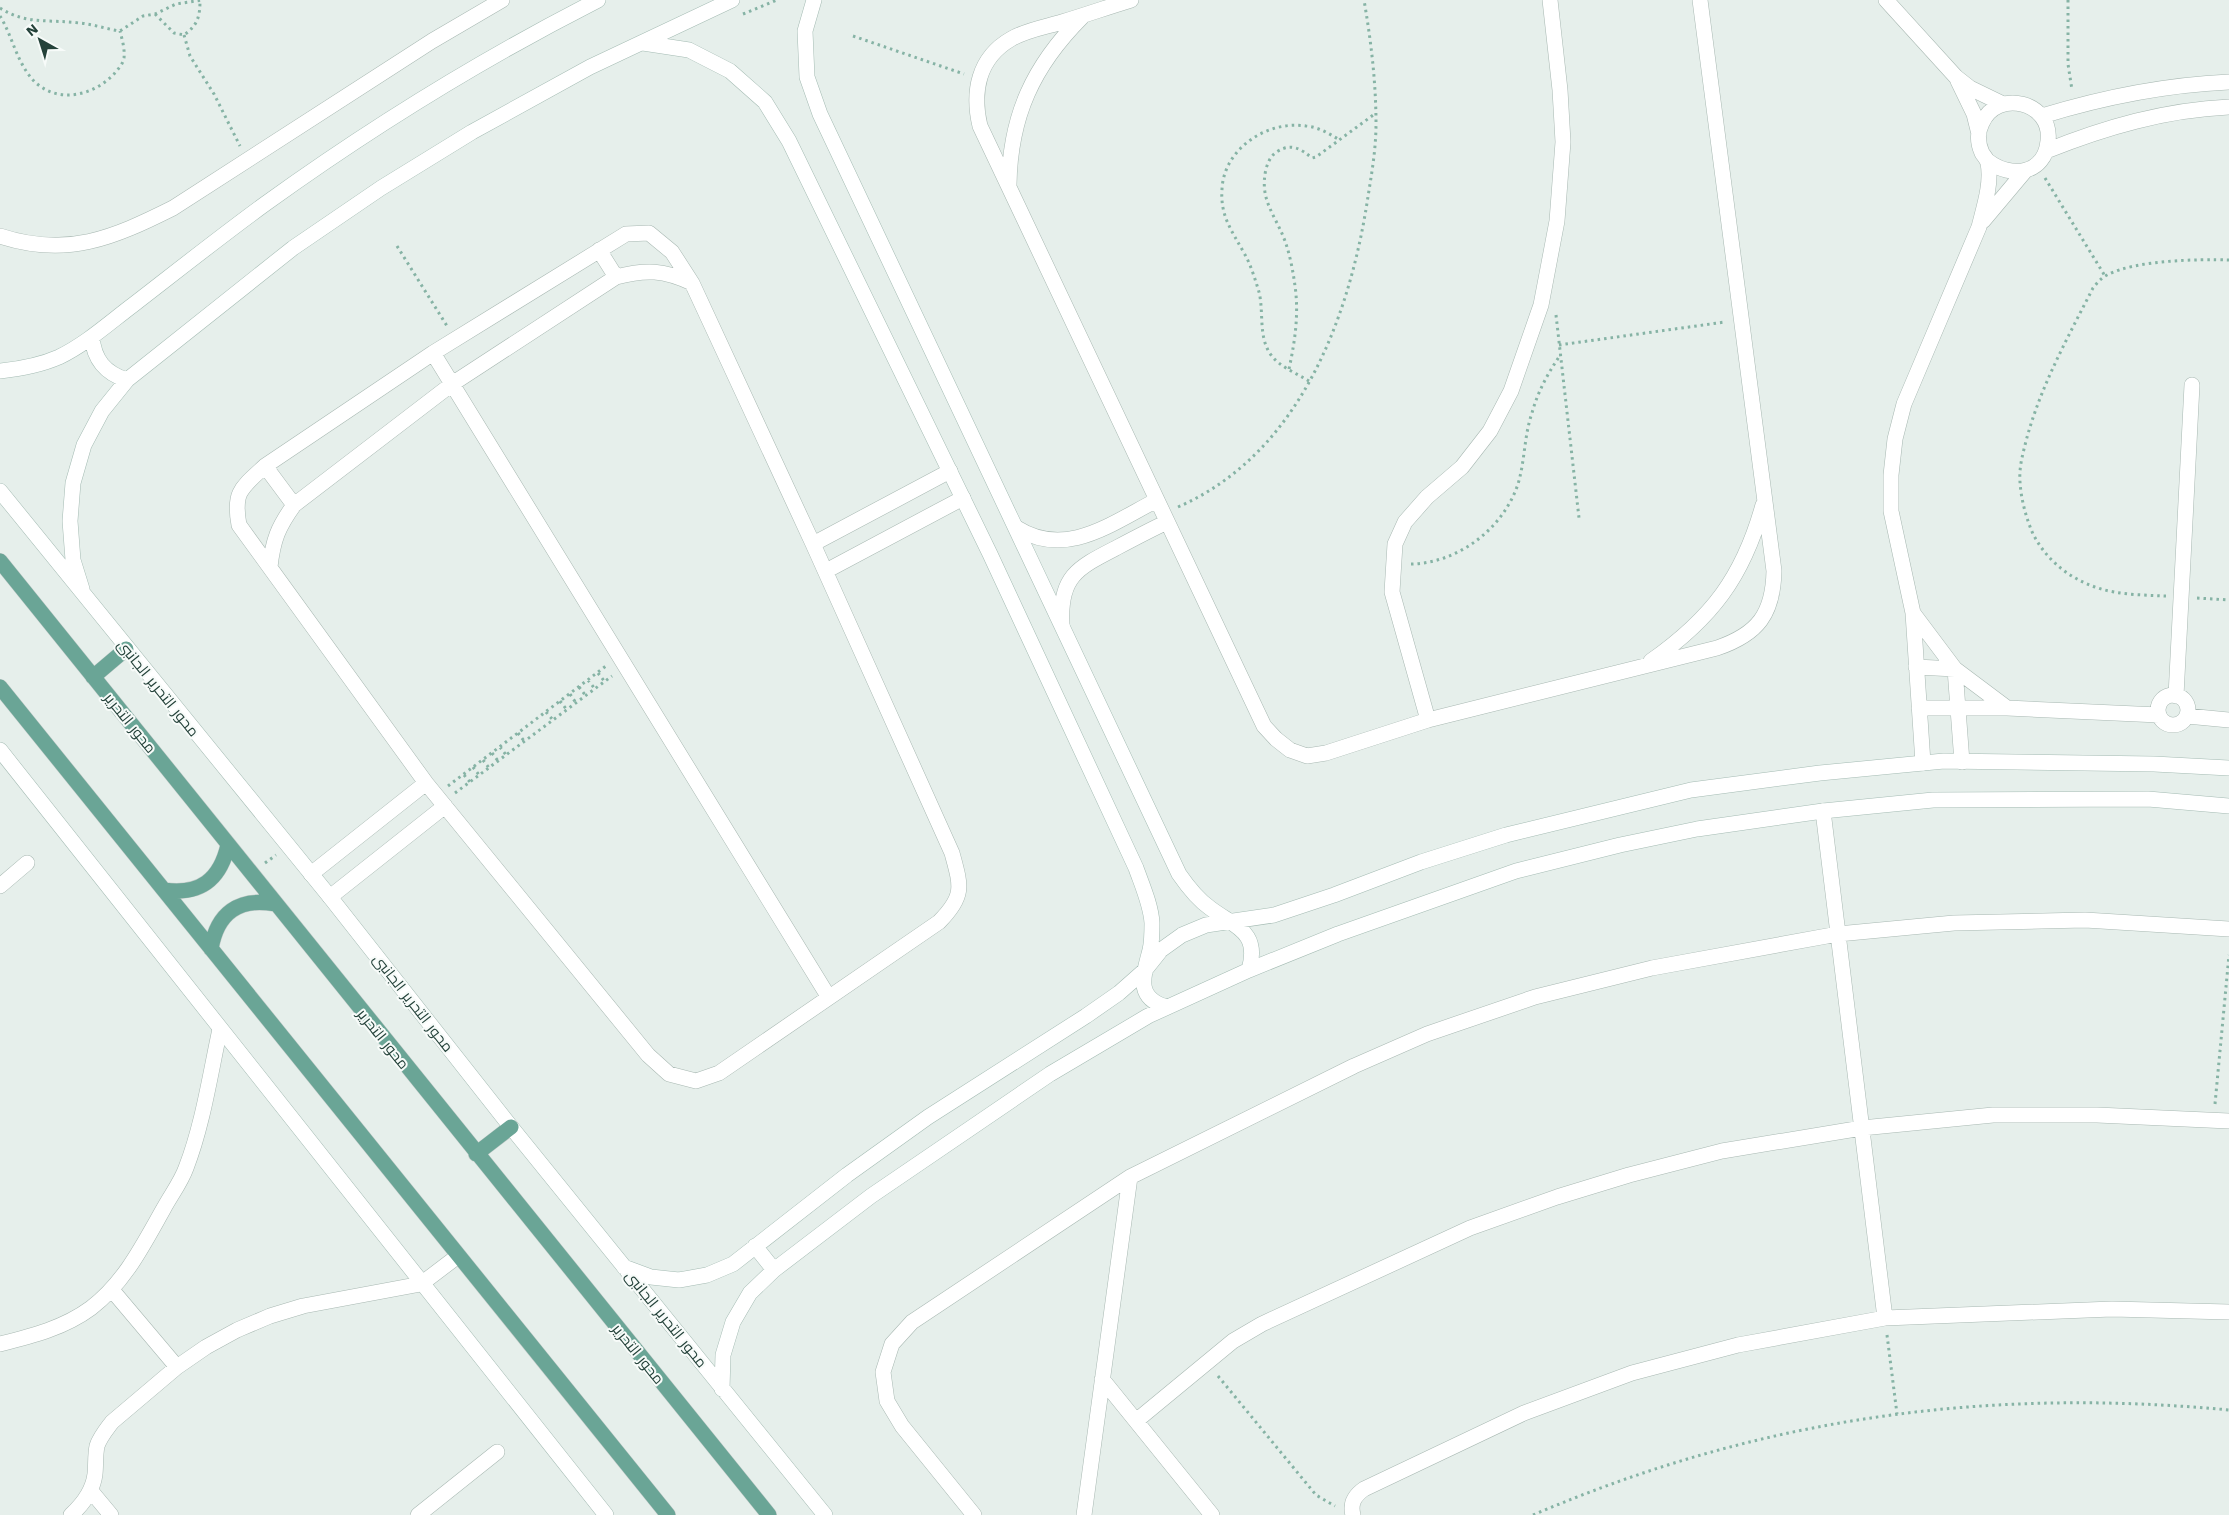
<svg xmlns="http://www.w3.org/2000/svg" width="2229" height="1515" viewBox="0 0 2229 1515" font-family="'Work Sans',Cairo,sans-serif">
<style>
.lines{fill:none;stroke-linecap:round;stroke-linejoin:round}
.street-casing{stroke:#a8b8b2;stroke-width:16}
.secondary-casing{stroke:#a4bbb3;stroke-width:16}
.primary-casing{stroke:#c2cac8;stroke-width:16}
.path{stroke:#86b3a5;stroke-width:3;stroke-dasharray:2.5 4;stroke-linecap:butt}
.street{stroke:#fff;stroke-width:15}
.secondary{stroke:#fff;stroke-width:15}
.primary{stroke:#6aa596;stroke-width:15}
.labels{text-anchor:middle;stroke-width:4;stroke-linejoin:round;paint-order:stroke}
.street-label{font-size:15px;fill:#24423a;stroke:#f7fbf9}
</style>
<rect width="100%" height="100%" fill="#e6efeb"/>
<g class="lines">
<!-- street casing -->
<g class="street-casing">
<path id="street" d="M 1131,0 C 1108,7 1085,15 1062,22 C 1045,27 1026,30 1011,39 C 978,58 972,92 980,126 L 1264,726 L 1276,739 L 1290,750 L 1307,756 L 1326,753 L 1428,720 L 1717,648 C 1758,634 1773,614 1774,571 L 1700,0
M 1886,0 L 1956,77 L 1970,88 L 2003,104
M 1958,81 L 1974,114 L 1979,134
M 2042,116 C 2104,97 2164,85 2229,82
M 2046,151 C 2106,127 2165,110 2229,107
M 1988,161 C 2011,179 2045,174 2048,141 C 2053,102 1997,88 1982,123 C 1977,133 1978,144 1982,153 C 1984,156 1987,159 1988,163 C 1992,183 1984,207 1979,227 L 1904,404 L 1895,439 L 1891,475 L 1891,511 L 1913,613 L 1955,669 L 2007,708
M 1009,185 C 1010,116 1033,66 1082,17
M 1983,221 L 2025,171
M 649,233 L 672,252 L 692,283 L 813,544 L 952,853 C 961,886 965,896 939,922 L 719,1073 L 696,1081 L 669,1074 L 648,1055 L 426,783 L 239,525 C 233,492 241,488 265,466 L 433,353 L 626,234 Z
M 0,236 C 67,258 113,238 173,208 L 432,41 L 502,0
M 599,250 L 616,277
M 433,353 L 828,996
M 265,466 L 294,505
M 1017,528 C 1066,559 1112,523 1157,500
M 813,544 L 950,471
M 270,567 C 273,540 278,527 294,505 L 452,384 L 616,277 C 646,269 664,270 692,283
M 826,571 L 963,498
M 1913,613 L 1923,763
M 1062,625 C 1059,577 1077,568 1116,548 C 1133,539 1150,530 1167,522
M 1651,661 C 1712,618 1743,577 1763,505
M 1916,667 L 1955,669 L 1962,762
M2158 710a15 15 0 1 1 30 0a15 15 0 1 1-30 0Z
M 2176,696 L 2192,385
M 1919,708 L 2007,708 L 2159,715
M 2187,716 L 2229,720
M 1428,720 L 1392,592 L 1395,544 L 1405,522 L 1427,497 L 1462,467 L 1490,431 L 1511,391 L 1541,305 L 1557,221 L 1563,142 L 1560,90 L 1550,0
M 1823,811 L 1885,1318
M 311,874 L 426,783
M 0,886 L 27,863
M 330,897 L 445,806
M 112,1290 L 177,1367
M 0,1344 C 32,1336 64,1328 91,1308 C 125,1282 143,1245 164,1208 C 171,1195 181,1182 186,1168 C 203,1124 210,1075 220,1029
M 1102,1379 L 1212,1515
M 1136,1421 L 1233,1341 L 1262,1324 L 1470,1228 L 1557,1197 L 1629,1175 L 1722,1151 L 1862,1128 L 1993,1115 L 2097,1115 L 2229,1121
M 91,1491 L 111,1515
M 71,1515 C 83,1504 93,1491 95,1474 C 96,1465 95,1456 97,1446 C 100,1437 106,1430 112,1422 L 177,1367 L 206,1347 L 237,1330 L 270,1316 L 303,1306 L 421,1284 L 458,1256
M 418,1515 L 497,1452
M 974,1515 L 902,1426 L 887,1401 L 883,1372 L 892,1344 L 912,1322 L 1130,1177 L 1354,1066 L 1427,1034 L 1535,997 L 1652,968 L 1838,934 L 1954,923 L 2085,920 L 2229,929
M 1084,1515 L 1130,1177
M 1353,1515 C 1350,1504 1354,1496 1364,1489 L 1524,1413 L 1632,1373 L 1738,1345 L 1885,1318 L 2112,1309 L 2229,1312"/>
</g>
<!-- secondary casing -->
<g class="secondary-casing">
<path id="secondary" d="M 814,0 L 805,31 L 807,77 L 820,114 L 1179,874 C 1188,887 1197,899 1210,908 C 1235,927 1260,931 1249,970
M 643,43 L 689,50 L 730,71 L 765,102 L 789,141 L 990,554 L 1136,868 C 1142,885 1151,905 1152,923 C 1152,932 1152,942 1150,950 C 1144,974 1134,998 1167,1007
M 92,337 C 94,360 105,373 127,380
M 0,371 C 19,369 41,365 59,357 C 86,344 109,323 133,305 C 177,271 221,236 265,204 C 369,129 484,58 598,0
M 0,491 L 330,897 L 511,1127 L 825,1515
M 82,589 L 73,560 L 70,521 L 73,483 L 84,445 L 102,411 L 127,380 L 293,248 L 381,188 L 472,132 L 590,67 L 732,0
M 0,750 L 606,1515
M 755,1246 L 774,1270
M 624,1267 L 651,1277 L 679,1280 L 707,1275 L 733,1264 L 847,1175 L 928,1117 L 1086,1016 L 1119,993 L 1145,970 L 1161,950 L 1182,935 L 1206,925 L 1274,915 L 1334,895 L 1421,862 L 1506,835 L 1691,790 L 1820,773 L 1944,761 L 2154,764 L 2229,768
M 722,1389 L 723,1355 L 733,1322 L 750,1293 L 774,1270 L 871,1196 L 1050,1074 L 1148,1016 L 1249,970 L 1338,934 L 1516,871 L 1620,845 L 1697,829 L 1823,811 L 1933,800 L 2148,799 L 2229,806"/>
</g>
<!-- primary casing -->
<g class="primary-casing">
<path id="primary" d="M 0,561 L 769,1515
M 93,677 L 126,649
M 0,687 L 668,1515
M 164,890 C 200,895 220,880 228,845
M 211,949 C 217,913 239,897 275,904
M 476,1154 L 511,1127"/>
</g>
<!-- path -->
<path class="path" d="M 2068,0 L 2068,64 L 2072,90
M 0,8 C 26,25 50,19 79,23 C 93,24 106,29 120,31 L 143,16 L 155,14 L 176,4 L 202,0
M 155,14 L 174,33 L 184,35 C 198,25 200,16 200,0
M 743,14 L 777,0
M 0,16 C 13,37 17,65 36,83 C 60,104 94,95 114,74 C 118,69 123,64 124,58 C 125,49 122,39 120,31
M 184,35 L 190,56 L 214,94 L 240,146
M 853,36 L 964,74
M 2045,178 L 2105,276
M 397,246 L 447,326
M 1556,315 L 1579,518
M 1559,345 L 1725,322
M 1289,369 C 1295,341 1299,314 1295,286 C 1293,271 1290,255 1285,241 C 1275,214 1259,200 1266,169 C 1268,162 1271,155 1278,151 C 1292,143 1301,149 1312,158 L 1316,157 L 1376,113
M 1309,381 C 1296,373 1280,367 1271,355 C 1258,337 1264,312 1259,292 C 1255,279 1251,265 1244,253 C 1232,231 1220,216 1222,189 C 1224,148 1268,120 1306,126 C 1318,127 1328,133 1338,139
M 1178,507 C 1297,455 1348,323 1367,203 C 1371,177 1376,151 1376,124 C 1376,82 1371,41 1364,0
M 1411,564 C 1458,563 1503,529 1518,484 C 1525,461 1524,436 1532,413 C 1538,391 1548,373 1561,354
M 2166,596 C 2144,595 2119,595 2098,588 C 2070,579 2047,561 2033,534 C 2026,518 2021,499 2020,482 C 2019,469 2022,457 2025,445 C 2039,389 2067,339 2093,288 C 2097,283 2101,278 2107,275 C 2135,260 2198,259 2229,260
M 2197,598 L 2229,600
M 598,673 L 605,682
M 588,680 L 595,689
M 579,687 L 586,696
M 570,694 L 576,703
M 560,701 L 567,710
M 546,712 L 553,720
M 518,733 L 524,741
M 500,747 L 506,755
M 492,753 L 498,761
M 483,760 L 489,768
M 473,767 L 479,775
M 464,775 L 470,782
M 448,786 L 606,666
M 455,793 L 612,676
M 265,863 L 276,855
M 2215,1104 L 2229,955
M 1887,1335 L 1897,1414
M 1218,1376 L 1316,1495 L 1335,1506
M 1533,1515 C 1760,1418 1983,1387 2229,1410"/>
<!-- street -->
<use href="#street" class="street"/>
<!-- secondary -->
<use href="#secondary" class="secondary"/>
<!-- primary -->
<use href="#primary" class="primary"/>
</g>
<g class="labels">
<!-- street labels -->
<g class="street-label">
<text transform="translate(158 688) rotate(51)" y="5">محور التحرير الجانبى</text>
<text transform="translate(130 723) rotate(51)" y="5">محور التحرير</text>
<text transform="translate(413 1003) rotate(52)" y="5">محور التحرير الجانبى</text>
<text transform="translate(383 1039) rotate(51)" y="5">محور التحرير</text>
<text transform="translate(666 1319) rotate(51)" y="5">محور التحرير الجانبى</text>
<text transform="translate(638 1354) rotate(51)" y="5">محور التحرير</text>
</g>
</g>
<!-- north arrow -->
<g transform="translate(40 40) rotate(321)" stroke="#f7fbf9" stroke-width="4" paint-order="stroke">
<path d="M0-4L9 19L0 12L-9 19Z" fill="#24423a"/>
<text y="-8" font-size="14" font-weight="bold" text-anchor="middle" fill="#24423a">N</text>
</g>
</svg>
